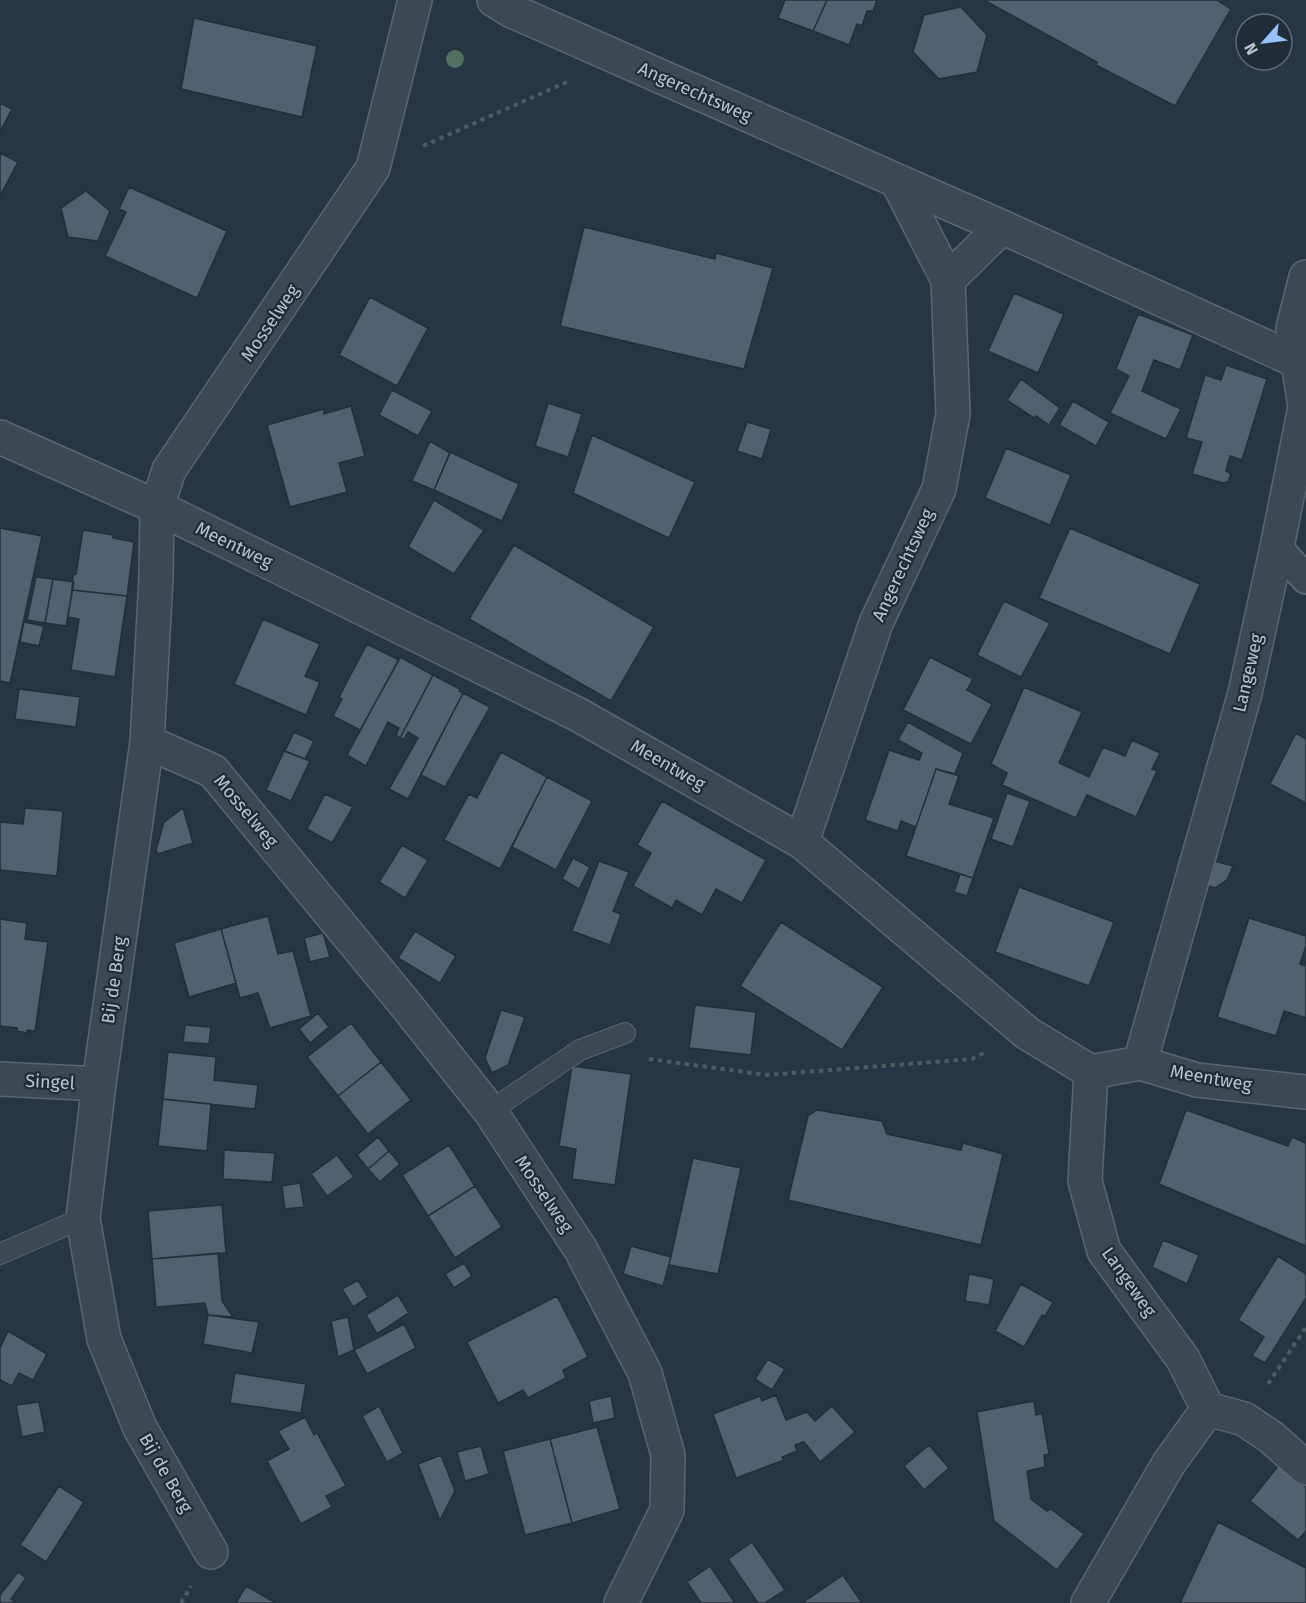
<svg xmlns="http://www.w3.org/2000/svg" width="1306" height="1603" viewBox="0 0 1306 1603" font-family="'Fira Sans',sans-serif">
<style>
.building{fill:#526171;stroke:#222f3b;stroke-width:1.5}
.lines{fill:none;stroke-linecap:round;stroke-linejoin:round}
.service-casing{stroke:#5a6671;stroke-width:22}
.pedestrian-casing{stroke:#5a6671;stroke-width:32}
.minor-casing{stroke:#5a6671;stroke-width:36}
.path{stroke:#486061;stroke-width:4;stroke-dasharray:4.5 4.5;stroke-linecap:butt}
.service{stroke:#3c4853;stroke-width:20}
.pedestrian{stroke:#3c4853;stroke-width:28}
.minor{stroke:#3c4853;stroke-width:33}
.tree{fill:#4f6f60}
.labels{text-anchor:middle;stroke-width:4.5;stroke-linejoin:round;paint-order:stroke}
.street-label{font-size:18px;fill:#b9c3cd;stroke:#202d39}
</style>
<rect width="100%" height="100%" fill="#273644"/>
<!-- building -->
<path class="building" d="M 785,0 L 827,0 L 813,31 L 778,18 Z
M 827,0 L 877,0 L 873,11 L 867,11 L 862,26 L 857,24 L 849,45 L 813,31 Z
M 984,0 L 1217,0 L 1231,9 L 1175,106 L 1096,65 L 1097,62 Z
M 961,7 L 987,35 L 977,72 L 939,79 L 913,52 L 924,15 Z
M 194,18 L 317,46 L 302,117 L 181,89 Z
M 0,103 L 12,109 L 0,132 Z
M 0,153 L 18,162 L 0,196 Z
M 129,187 L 227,231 L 197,298 L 105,256 L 126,212 L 119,209 Z
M 86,191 L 110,211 L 98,241 L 68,237 L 61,208 Z
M 584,227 L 715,259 L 716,253 L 773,268 L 744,369 L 560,326 Z
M 1014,293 L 1064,314 L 1038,373 L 988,351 Z
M 370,297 L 428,328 L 397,386 L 339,355 Z
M 1138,314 L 1193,335 L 1180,370 L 1154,360 L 1142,391 L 1181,409 L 1166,439 L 1110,413 L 1129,376 L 1116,369 Z
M 1226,365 L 1267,379 L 1242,460 L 1230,456 L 1226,471 L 1231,474 L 1228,482 L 1223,483 L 1192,474 L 1202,442 L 1186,438 L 1205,375 L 1221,380 Z
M 1021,379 L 1060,408 L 1049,425 L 1036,416 L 1034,418 L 1007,400 Z
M 392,390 L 432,411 L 418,436 L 379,415 Z
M 1073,401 L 1109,422 L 1096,446 L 1059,425 Z
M 548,403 L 582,414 L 568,457 L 535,446 Z
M 351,406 L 365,456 L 339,463 L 347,492 L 290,507 L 267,425 L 324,409 L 324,414 Z
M 747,422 L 771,429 L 762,459 L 737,451 Z
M 592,435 L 695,482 L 669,538 L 573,493 Z
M 430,441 L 450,453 L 434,490 L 412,481 Z
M 1006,448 L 1071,475 L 1050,525 L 985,498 Z
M 450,452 L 519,484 L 502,521 L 434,490 Z
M 434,500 L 484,530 L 454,574 L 408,547 Z
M 0,528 L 42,536 L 10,683 L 0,681 Z
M 1070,528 L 1200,584 L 1170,654 L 1039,598 Z
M 83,530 L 113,535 L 113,538 L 134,542 L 127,596 L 72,590 L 73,575 L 76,574 Z
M 514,545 L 654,627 L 611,701 L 469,619 Z
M 36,577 L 53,579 L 45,623 L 27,620 Z
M 53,579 L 74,582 L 66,626 L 45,623 Z
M 72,590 L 127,596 L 115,677 L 71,670 L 79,619 L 68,617 Z
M 1004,601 L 1050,623 L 1021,677 L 977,655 Z
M 263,619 L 320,644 L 305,676 L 320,682 L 306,715 L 234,684 Z
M 24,622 L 44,626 L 39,646 L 20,642 Z
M 367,644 L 399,660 L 360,730 L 333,716 L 342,699 L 339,697 Z
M 400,657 L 433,675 L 400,738 L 396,735 L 399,728 L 388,722 L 366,766 L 347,755 Z
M 930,657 L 973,679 L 967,690 L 992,704 L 971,744 L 903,710 Z
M 433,675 L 460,689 L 459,691 L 463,693 L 408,799 L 389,789 L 418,738 L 408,732 L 404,739 L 400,738 Z
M 1024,687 L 1082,712 L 1059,763 L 1089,777 L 1103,747 L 1125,756 L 1132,740 L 1160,753 L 1152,769 L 1157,771 L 1136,817 L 1087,795 L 1076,818 L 1002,785 L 1007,773 L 991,764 Z
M 19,689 L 80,697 L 76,727 L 15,719 Z
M 463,693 L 490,707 L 445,787 L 421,775 Z
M 908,722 L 963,753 L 955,774 L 936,769 L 916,827 L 901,821 L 898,831 L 865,820 L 889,750 L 919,760 L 922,753 L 898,740 Z
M 294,732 L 314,741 L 305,759 L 285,751 Z
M 1296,733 L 1306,739 L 1306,803 L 1270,784 Z
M 284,751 L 310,761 L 291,801 L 266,790 Z
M 501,752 L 547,777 L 500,869 L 444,840 L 469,794 L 477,798 Z
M 936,769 L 959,776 L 949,804 L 994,818 L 973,878 L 906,856 Z
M 547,777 L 592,801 L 556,870 L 512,847 Z
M 1007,793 L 1030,801 L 1013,847 L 991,839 Z
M 325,794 L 353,807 L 332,843 L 307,829 Z
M 662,801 L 766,860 L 742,903 L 716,889 L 702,915 L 676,900 L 672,908 L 633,886 L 651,853 L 637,845 Z
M 25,808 L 63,811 L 57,876 L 0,870 L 0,822 L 23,824 Z
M 183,808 L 193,843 L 158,854 L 156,850 L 164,822 Z
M 402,845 L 428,860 L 405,898 L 379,882 Z
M 573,858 L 590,867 L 579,889 L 562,879 Z
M 1207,859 L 1233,866 L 1227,880 L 1215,888 L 1199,883 Z
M 599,861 L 629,872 L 613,911 L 621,914 L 610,945 L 572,931 Z
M 960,874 L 973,878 L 967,896 L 954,892 Z
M 1019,887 L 1114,922 L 1089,986 L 995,952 Z
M 268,916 L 278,954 L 293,951 L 311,1016 L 270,1028 L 258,993 L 240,998 L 221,929 Z
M 1249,918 L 1306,936 L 1306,946 L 1300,964 L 1306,966 L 1306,1018 L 1284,1011 L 1276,1036 L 1217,1017 Z
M 0,919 L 27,923 L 25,939 L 48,942 L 35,1031 L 27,1030 L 27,1033 L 17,1031 L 17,1028 L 0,1026 Z
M 781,922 L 883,987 L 842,1050 L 740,986 Z
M 221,929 L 236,983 L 189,997 L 174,943 Z
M 415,931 L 456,956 L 440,983 L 398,958 Z
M 323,933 L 330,957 L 310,962 L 304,938 Z
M 695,1005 L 756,1012 L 751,1055 L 689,1048 Z
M 501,1010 L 525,1017 L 508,1065 L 492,1073 L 485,1058 Z
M 318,1013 L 329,1027 L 310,1043 L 299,1029 Z
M 351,1023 L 381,1062 L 338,1096 L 307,1057 Z
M 185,1025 L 211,1027 L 209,1044 L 183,1042 Z
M 168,1052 L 216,1057 L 214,1080 L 258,1085 L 255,1109 L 163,1099 Z
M 381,1062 L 411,1100 L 368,1134 L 338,1096 Z
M 572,1066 L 631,1074 L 615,1185 L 572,1179 L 576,1149 L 559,1146 Z
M 163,1099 L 211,1104 L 207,1151 L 158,1146 Z
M 817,1110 L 882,1121 L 887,1134 L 961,1150 L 963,1143 L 1003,1154 L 981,1245 L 788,1200 L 808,1116 Z
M 1186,1110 L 1288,1146 L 1292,1137 L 1306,1143 L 1306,1246 L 1159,1184 Z
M 378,1137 L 389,1151 L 368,1169 L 357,1155 Z
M 449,1145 L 475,1186 L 428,1216 L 402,1175 Z
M 224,1150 L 275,1153 L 272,1182 L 223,1179 Z
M 389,1151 L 400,1164 L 380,1182 L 368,1169 Z
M 337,1155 L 354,1177 L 327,1196 L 311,1174 Z
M 693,1158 L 741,1168 L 718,1274 L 669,1265 Z
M 300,1183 L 304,1207 L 285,1209 L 282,1186 Z
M 475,1186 L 502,1227 L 455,1258 L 428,1216 Z
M 222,1205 L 226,1253 L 152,1259 L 148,1211 Z
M 1163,1240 L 1199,1255 L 1187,1284 L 1152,1267 Z
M 631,1246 L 671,1257 L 663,1286 L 623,1274 Z
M 218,1253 L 222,1301 L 233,1317 L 208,1315 L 205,1303 L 156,1307 L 152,1259 Z
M 1278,1256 L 1306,1274 L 1306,1298 L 1265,1363 L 1252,1356 L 1264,1337 L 1238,1320 Z
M 464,1263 L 472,1276 L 454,1288 L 445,1274 Z
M 969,1274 L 994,1279 L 989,1305 L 965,1301 Z
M 358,1280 L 368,1297 L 353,1307 L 342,1289 Z
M 1021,1284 L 1053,1302 L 1045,1316 L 1042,1315 L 1024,1347 L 995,1331 Z
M 398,1295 L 409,1313 L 377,1334 L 366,1315 Z
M 557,1296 L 588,1357 L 563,1370 L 566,1378 L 528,1398 L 523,1390 L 498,1403 L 467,1342 Z
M 208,1315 L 259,1322 L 252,1353 L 203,1344 Z
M 348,1317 L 354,1350 L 338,1357 L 331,1321 Z
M 404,1324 L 416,1348 L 367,1374 L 354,1350 Z
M 8,1331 L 47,1354 L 33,1380 L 19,1373 L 12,1386 L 0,1380 L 0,1348 Z
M 768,1359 L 785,1369 L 772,1390 L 755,1379 Z
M 235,1373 L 306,1384 L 301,1413 L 230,1403 Z
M 776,1395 L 786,1420 L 807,1412 L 815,1421 L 832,1406 L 855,1432 L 820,1462 L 804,1442 L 795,1445 L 797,1451 L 782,1457 L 784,1460 L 736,1478 L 713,1414 L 760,1396 L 762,1401 Z
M 611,1396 L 615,1418 L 593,1423 L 589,1401 Z
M 1034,1401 L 1036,1415 L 1042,1413 L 1049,1454 L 1044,1455 L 1045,1467 L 1027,1471 L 1031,1499 L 1047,1511 L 1051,1509 L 1084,1534 L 1057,1570 L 994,1521 L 977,1412 Z
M 39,1402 L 45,1432 L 22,1437 L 16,1405 Z
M 379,1406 L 403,1453 L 387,1462 L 362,1416 Z
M 305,1417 L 314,1435 L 317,1433 L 346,1486 L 326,1496 L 332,1507 L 301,1524 L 267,1461 L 289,1449 L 278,1431 Z
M 597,1427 L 620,1509 L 572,1523 L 550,1439 Z
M 550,1439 L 572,1523 L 525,1535 L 503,1451 Z
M 929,1445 L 949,1468 L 924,1490 L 904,1466 Z
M 481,1446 L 489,1474 L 465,1481 L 457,1452 Z
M 441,1455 L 455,1491 L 441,1518 L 439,1518 L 418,1464 Z
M 1279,1465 L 1306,1487 L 1306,1531 L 1298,1540 L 1250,1501 Z
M 59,1486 L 84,1502 L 46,1562 L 20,1545 Z
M 1218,1522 L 1306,1568 L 1306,1603 L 1180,1603 Z
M 752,1542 L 785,1590 L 765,1603 L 758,1603 L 728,1559 Z
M 710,1566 L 735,1603 L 701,1603 L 687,1582 Z
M 18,1572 L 26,1578 L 11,1599 L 16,1603 L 0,1603 L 0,1595 Z
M 843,1575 L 862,1603 L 802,1603 Z
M 246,1586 L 276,1603 L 236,1603 Z"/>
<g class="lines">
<!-- service casing -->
<g class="service-casing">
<path id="service" d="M 490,1111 L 580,1050 L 625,1033
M 0,1254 L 83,1218"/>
</g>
<!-- pedestrian casing -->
<g class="pedestrian-casing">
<path id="pedestrian" d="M 1277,547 L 1306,579"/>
</g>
<!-- minor casing -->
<g class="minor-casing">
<path id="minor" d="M 415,0 L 373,168 L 169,470 L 157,507 L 156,578 L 147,742 L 213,771 L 406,1005 L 490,1111 L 581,1250 L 645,1373 L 668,1455 L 667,1510 L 621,1603
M 494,0 L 510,10 L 1002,227 L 1306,365
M 897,181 L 948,280
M 0,437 L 157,507 L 577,714 L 802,842 L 1027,1033 L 1091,1072 L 1140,1063 L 1197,1080 L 1306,1092
M 147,742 L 99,1084 L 83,1218 L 104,1339 L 140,1428 L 211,1552
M 802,842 L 876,623 L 939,489 L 953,414 L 948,280 L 1002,227
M 1140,1063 L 1245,693 L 1277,547 L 1305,407 L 1293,328 L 1306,277
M 1091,1072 L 1085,1181 L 1104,1251 L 1183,1359 L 1208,1409 L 1244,1419 L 1271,1437 L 1306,1468
M 0,1079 L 99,1084
M 1088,1603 L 1169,1463 L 1208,1409"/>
</g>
<!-- path -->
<path class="path" d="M 423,146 L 567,82
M 649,1059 L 767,1075 L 972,1059 L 986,1052
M 1268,1384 L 1306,1327
M 181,1603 L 191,1586"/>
<!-- service -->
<use href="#service" class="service"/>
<!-- pedestrian -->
<use href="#pedestrian" class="pedestrian"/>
<!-- minor -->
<use href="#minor" class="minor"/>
</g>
<!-- trees -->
<circle class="tree" cx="455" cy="59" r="9"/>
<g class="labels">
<!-- street labels -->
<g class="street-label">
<text transform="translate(695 92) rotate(24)" y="6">Angerechtsweg</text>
<text transform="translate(270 323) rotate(-56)" y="6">Mosselweg</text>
<text transform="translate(234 545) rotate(26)" y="6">Meentweg</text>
<text transform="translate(903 565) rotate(-65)" y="6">Angerechtsweg</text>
<text transform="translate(1248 673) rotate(-77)" y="6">Langeweg</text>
<text transform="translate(668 765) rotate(30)" y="6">Meentweg</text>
<text transform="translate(246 811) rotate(50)" y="6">Mosselweg</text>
<text transform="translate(114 980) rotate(-82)" y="6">Bij de Berg</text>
<text transform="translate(1211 1078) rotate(10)" y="6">Meentweg</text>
<text transform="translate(50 1082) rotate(3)" y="6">Singel</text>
<text transform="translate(544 1194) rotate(56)" y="6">Mosselweg</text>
<text transform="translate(1129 1282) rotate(55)" y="6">Langeweg</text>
<text transform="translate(166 1473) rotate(60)" y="6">Bij de Berg</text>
</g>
</g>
<!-- north arrow -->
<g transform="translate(1264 42) rotate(242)"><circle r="28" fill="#202d39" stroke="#5d6974" stroke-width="1.5"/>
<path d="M0-4.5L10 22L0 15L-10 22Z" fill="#93c3f8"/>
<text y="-9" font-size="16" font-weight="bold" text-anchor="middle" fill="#b9c3cd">N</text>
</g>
</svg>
